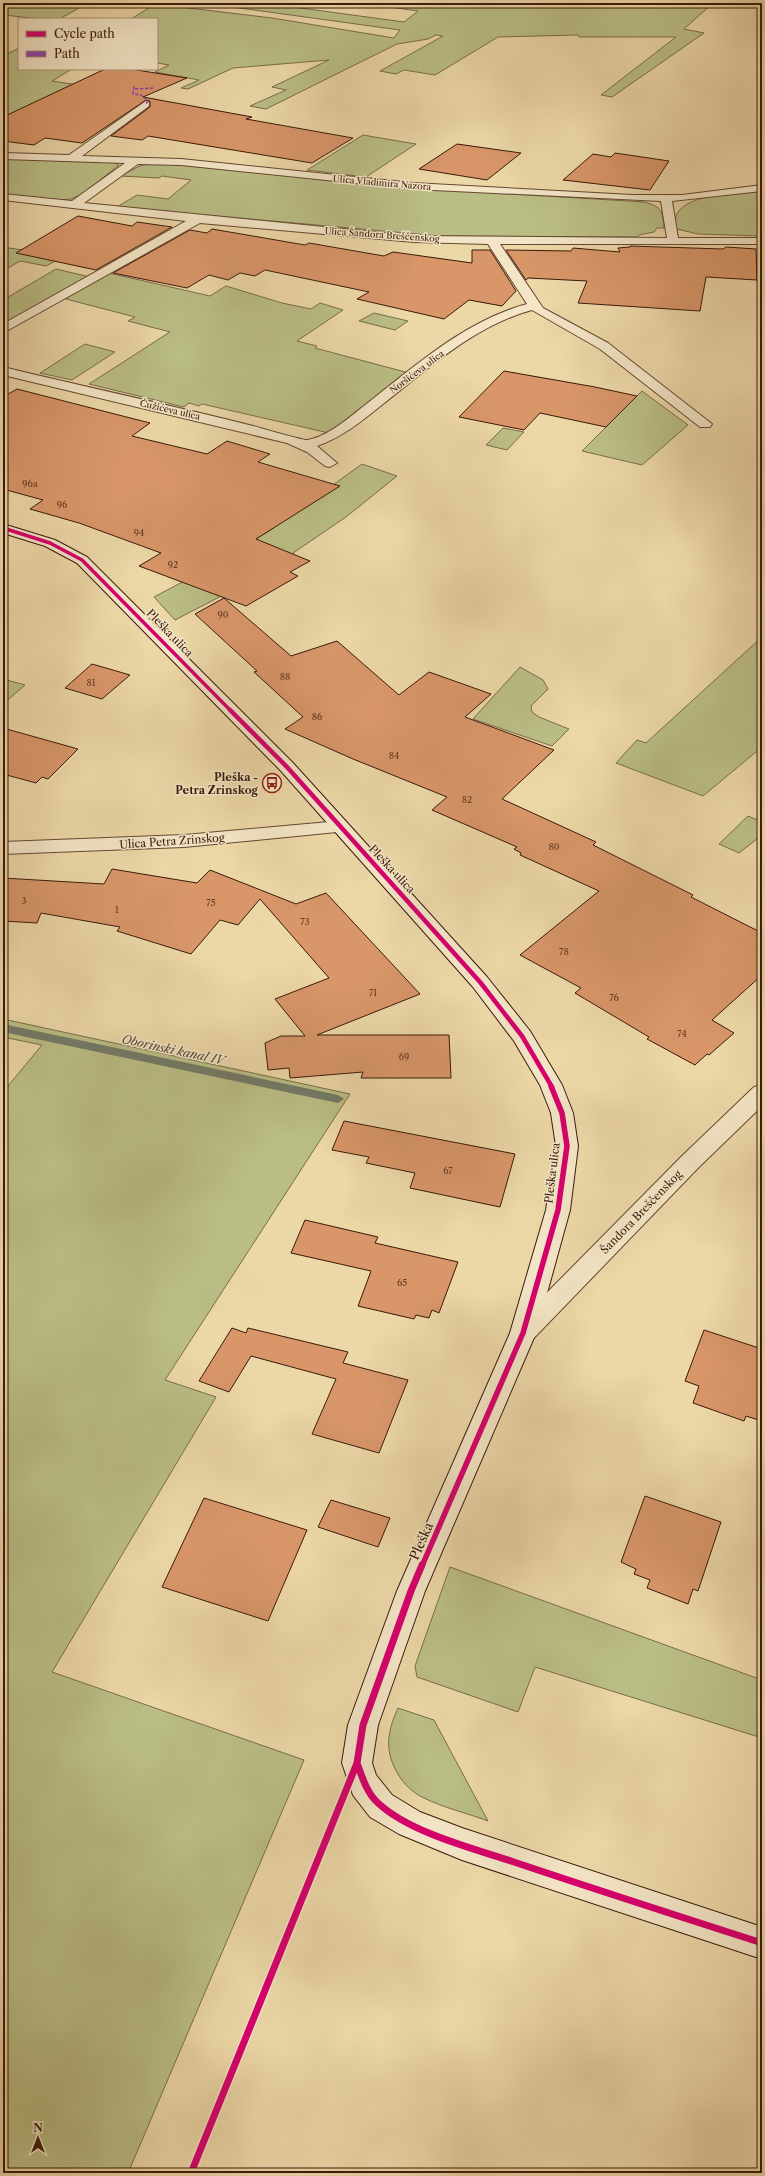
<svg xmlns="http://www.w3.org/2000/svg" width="765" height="2176" viewBox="0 0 765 2176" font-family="'Libre Caslon Text',serif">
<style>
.green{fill:#babe85;stroke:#7a6c48}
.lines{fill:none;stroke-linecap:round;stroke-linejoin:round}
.stream{fill:#737a67;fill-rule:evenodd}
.building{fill:#d89669;stroke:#3a190a}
.street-casing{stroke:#664831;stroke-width:2}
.secondary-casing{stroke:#3a190a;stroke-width:2}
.street{fill:#f3e5c6;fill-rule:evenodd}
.secondary{fill:#f3e5c6;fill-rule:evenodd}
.quiet{stroke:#8e44ad;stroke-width:1.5;stroke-dasharray:3.5 1.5;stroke-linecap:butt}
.cycleway-far3-casing{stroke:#f3e5c6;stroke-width:5}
.cycleway-far2-casing{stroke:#f3e5c6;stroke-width:6}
.cycleway-far1-casing{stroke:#f3e5c6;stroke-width:8}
.cycleway-casing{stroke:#f3e5c6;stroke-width:10}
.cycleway-far3{stroke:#d6006c;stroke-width:3.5}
.cycleway-far2{stroke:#d6006c;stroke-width:4.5}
.cycleway-far1{stroke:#d6006c;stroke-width:5.5}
.cycleway{stroke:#d6006c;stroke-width:7}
.labels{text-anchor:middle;stroke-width:3;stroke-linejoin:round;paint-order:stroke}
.far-street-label{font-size:9px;fill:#3a190a;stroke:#f3e5c6}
.number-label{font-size:9px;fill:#623822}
.street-label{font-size:11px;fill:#3a190a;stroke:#f3e5c6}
.poi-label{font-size:11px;font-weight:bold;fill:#3a190a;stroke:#f3e5c6;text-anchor:end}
.water-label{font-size:12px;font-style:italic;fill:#564938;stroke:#f3e5c6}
.near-street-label{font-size:13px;fill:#3a190a;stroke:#f3e5c6}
</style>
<rect width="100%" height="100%" fill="#ecd7a7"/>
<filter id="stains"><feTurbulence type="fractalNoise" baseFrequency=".005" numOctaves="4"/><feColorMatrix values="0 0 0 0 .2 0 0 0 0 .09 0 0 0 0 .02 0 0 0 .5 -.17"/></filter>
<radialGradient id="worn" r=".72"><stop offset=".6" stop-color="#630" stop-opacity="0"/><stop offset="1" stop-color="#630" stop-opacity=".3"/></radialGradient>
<!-- green -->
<path class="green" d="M 29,3 L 88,3 L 61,18 L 68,19 L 42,19 L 3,15 L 3,4 L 21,7 Z
M 203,3 L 264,3 L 404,22 L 418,11 L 361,3 L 712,4 L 684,29 L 704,33 L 612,97 L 601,95 L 676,37 L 579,37 L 578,35 L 498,37 L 435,75 L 404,70 L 396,74 L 380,71 L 443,36 L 436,35 L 428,39 L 397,44 L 266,109 L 250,106 L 286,90 L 272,87 L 329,60 L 233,68 L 188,89 L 181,88 L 199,80 L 155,72 L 169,65 L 157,63 L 157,19 L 131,19 L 155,4 L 272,18 L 394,38 L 400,30 Z
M 19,48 L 19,69 L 72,69 L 52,81 L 85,86 L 27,119 L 3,116 L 3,56 Z
M 363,135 L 416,144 L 366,177 L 307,170 Z
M 3,158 L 113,162 L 119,165 L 84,193 L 71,199 L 59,200 L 3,194 Z
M 158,163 L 411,188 L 645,202 C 663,208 662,210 664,228 L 657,228 L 654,232 L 639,235 L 638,237 L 439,236 L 117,207 L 137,195 L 168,199 L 191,180 L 162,176 L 159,178 L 120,176 L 142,165 Z
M 762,190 L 762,236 L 698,234 L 677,229 C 663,193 741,193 762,190 Z
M 9,248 L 65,256 L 46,266 L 20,261 L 3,271 L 3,252 Z
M 56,269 L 90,277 L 3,325 L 3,300 Z
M 109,273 L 210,296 L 226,286 L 282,303 L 311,309 L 320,303 L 343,310 L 297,341 L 317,346 L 315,348 L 409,373 L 329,433 L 202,404 L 199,406 L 189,403 L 184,407 L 89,384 L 170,332 L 128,321 L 135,317 L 66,299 L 77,290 Z
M 374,313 L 408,321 L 395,330 L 359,321 Z
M 85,344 L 115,352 L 72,380 L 40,373 Z
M 642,391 L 688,425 L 642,465 L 582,451 Z
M 503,428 L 524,432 L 507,450 L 486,445 Z
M 362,464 L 397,476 L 346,517 L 293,553 L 294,554 L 229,592 L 175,620 L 154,597 L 213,566 L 272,529 Z
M 762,637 L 762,747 L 703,796 L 616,763 L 637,740 L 646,743 Z
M 520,667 L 543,680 L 548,689 L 531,706 L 532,712 L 539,717 L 569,729 L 552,746 L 473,719 Z
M 3,679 L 25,685 L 3,704 Z
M 748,816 L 762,822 L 762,835 L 739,853 L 719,844 Z
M 3,1019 L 350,1094 L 165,1380 L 216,1397 L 52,1672 L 304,1760 L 128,2173 L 3,2173 L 3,1092 L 42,1045 L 3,1037 Z
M 450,1567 L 762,1680 L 762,1738 L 535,1667 L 518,1712 L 417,1677 L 415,1666 Z
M 398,1708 L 434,1720 L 488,1821 C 467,1813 444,1808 424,1798 C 402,1788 386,1761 389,1737 C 390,1727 394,1717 398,1708 Z"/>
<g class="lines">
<!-- stream -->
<path class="stream" d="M 3,1024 L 338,1095 L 344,1099 L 338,1103 L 3,1032 Z"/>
</g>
<!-- building -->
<path class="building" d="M 105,69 L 130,69 L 187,78 L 143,97 L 252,117 L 246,119 L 353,138 L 312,163 L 148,136 L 142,140 L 111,136 L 150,107 L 150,101 L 146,100 L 82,143 L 45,138 L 34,145 L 3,141 L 3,117 Z
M 457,144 L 521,153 L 487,180 L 419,169 Z
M 615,153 L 669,161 L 650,190 L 563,180 L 593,154 L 611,157 Z
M 78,216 L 132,226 L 137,222 L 172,227 L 96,270 L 16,253 Z
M 212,229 L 305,245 L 309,243 L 384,256 L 393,252 L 472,263 L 472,250 L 490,250 L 516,291 L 502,306 L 469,300 L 444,319 L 357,299 L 369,292 L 265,270 L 255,276 L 240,273 L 228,280 L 209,275 L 187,288 L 113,273 L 190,230 L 207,233 Z
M 630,246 L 723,249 L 726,247 L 756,249 L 757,280 L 706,277 L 700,311 L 578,303 L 587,281 L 528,278 L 526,280 L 506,250 L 571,251 L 573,248 L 620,252 L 618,248 L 630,247 Z
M 504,371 L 595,387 L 637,396 L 606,427 L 540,413 L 524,430 L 459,417 Z
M 17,389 L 150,423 L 132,436 L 207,454 L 227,441 L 270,454 L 258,462 L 340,486 L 256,539 L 310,561 L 290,572 L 298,576 L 246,606 L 139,566 L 161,553 L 79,523 L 30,509 L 43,500 L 3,489 L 3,397 Z
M 224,598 L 291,656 L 337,641 L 399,695 L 429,672 L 491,694 L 465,717 L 554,750 L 502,799 L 596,842 L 593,845 L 693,895 L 691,897 L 762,933 L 762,975 L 712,1020 L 734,1033 L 709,1055 L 707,1054 L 695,1065 L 647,1039 L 649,1037 L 575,993 L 581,988 L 520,955 L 599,891 L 520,855 L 521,853 L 514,849 L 517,847 L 432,810 L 447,797 L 353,759 L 285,729 L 303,717 L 254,672 L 257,671 L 195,614 Z
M 92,664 L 130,675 L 102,699 L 65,688 Z
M 3,728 L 78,749 L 48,779 L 42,777 L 36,783 L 3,774 Z
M 112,869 L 197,883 L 210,870 L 296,904 L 326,893 L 420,994 L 317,1035 L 449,1035 L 451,1078 L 361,1078 L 363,1072 L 290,1078 L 289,1068 L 268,1070 L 265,1043 L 281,1036 L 305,1036 L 275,999 L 329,978 L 260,899 L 238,925 L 220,920 L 191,954 L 117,931 L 120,927 L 41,913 L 37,923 L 3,921 L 3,878 L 104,884 Z
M 344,1121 L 515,1154 L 500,1207 L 410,1188 L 415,1173 L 366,1163 L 369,1157 L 332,1150 Z
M 305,1220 L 378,1237 L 375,1243 L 458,1262 L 439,1313 L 432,1310 L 429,1318 L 416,1315 L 414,1319 L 358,1306 L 371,1271 L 291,1253 Z
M 232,1328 L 246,1333 L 248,1328 L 348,1352 L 343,1363 L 408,1380 L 379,1453 L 312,1434 L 336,1379 L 251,1356 L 229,1392 L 199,1381 Z
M 704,1330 L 762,1349 L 762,1421 L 746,1416 L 744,1421 L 693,1403 L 699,1386 L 685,1381 Z
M 645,1496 L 721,1522 L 698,1591 L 693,1589 L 688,1604 L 647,1588 L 650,1580 L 634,1574 L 636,1569 L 621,1562 Z
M 204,1498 L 307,1530 L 268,1621 L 162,1587 Z
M 331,1500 L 390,1518 L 378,1547 L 318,1527 Z"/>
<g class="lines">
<!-- street casing -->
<g class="street-casing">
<path id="street" d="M 146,101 L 149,102 L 149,106 L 82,156 L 181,159 L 413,183 L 632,195 L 682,195 L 762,185 L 762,191 L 672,201 L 678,238 L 762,238 L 762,244 L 500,244 L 543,308 L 608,343 L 712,424 L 710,427 L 700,427 L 600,349 L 532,310 C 474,326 429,368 383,404 C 363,420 343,437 317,446 L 337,463 L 330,467 L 325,466 L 307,452 L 287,443 L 3,375 L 3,367 C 86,387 170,405 253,426 C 261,428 304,441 308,440 C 332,435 354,413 374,398 C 421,361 468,320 527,304 L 488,244 L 414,242 L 200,223 L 3,333 L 3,324 L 186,221 L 3,200 L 3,194 L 72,201 L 125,163 L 3,159 L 3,153 L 69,155 ZM 138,164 L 181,165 L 413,189 L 661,201 L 667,238 L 414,236 L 84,203 Z
M 340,821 L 347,823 L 349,827 L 347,831 L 184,847 L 3,854 L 3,842 L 184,835 Z
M 762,1085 L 762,1106 L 698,1168 L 532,1340 L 523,1343 L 514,1340 L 510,1333 L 514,1326 L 682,1156 L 754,1087 Z"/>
</g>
<!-- secondary casing -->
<g class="secondary-casing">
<path id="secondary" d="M 3,524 L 55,540 L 87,557 L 293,763 L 487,977 L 530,1031 L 562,1085 L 573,1113 L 578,1146 L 570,1210 L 536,1333 L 425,1591 L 378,1725 L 372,1763 L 376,1775 L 392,1795 L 420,1812 L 462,1828 L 762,1927 L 762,1959 L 462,1860 L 399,1834 L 370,1817 L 353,1795 L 342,1763 L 348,1725 L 397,1591 L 510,1333 L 546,1210 L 556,1146 L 551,1113 L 540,1085 L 514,1041 L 473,987 L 281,771 L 77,563 L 45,546 L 3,533 Z"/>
</g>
<!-- street -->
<use href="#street" class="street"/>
<!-- secondary -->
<use href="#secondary" class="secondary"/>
<!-- quiet -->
<path class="quiet" d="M 134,86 L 133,94 L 141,95 L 148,101 L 146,104
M 135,89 L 153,88"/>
<!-- cycleway-far3 casing -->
<g class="cycleway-far3-casing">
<path id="cycleway-far3" d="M 3,528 L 50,543 L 82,560 L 231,711"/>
</g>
<!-- cycleway-far2 casing -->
<g class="cycleway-far2-casing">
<path id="cycleway-far2" d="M 230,710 L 287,767 L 480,982 L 522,1036 L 552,1087"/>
</g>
<!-- cycleway-far1 casing -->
<g class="cycleway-far1-casing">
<path id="cycleway-far1" d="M 422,1566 L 523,1333 L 558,1210 L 567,1146 L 562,1113 L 551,1086"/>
</g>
<!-- cycleway casing -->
<g class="cycleway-casing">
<path id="cycleway" d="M 357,1763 C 362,1777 367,1793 378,1803 C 409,1832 471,1848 511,1861 C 594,1889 678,1916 762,1943
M 191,2173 L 357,1763 L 363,1725 L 411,1591 L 422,1565"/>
</g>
<!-- cycleway-far3 -->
<use href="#cycleway-far3" class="cycleway-far3"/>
<!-- cycleway-far2 -->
<use href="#cycleway-far2" class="cycleway-far2"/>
<!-- cycleway-far1 -->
<use href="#cycleway-far1" class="cycleway-far1"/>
<!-- cycleway -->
<use href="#cycleway" class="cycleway"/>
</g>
<!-- icons -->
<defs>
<g id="bus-ring" transform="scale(1)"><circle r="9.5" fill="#f3e5c6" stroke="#8f2418" stroke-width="1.5"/><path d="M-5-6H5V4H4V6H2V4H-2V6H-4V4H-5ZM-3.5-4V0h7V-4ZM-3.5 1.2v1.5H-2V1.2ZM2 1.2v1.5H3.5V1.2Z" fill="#8f2418"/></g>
</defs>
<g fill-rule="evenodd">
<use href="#bus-ring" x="272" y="783"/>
</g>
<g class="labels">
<!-- far-street labels -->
<g class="far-street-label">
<text transform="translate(382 183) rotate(5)" y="3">Ulica Vladimira Nazora</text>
<text transform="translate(382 235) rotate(4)" y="3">Ulica Šandora Breščenskog</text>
<text transform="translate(417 372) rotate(-37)" y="3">Noršićeva ulica</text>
<text transform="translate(170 410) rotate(13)" y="3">Čužićeva ulica</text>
</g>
<!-- number labels -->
<g class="number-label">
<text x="30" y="487">96a</text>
<text x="62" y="508">96</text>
<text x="139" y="536">94</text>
<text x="173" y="568">92</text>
<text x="223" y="618">90</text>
<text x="285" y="680">88</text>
<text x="91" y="686">81</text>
<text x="317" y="720">86</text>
<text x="394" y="759">84</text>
<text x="467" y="803">82</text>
<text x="554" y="850">80</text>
<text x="24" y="904">3</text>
<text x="211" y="906">75</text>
<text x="117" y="913">1</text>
<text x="305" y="925">73</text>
<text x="564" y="955">78</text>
<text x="373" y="996">71</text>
<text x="614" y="1001">76</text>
<text x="682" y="1037">74</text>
<text x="404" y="1060">69</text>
<text x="448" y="1174">67</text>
<text x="402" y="1286">65</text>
</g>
<!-- street labels -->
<g class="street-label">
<text transform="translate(170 633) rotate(46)" y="4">Pleška ulica</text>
<text transform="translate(172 841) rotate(-4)" y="4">Ulica Petra Zrinskog</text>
<text transform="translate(392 869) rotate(47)" y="4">Pleška ulica</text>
<text transform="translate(552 1173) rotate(-83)" y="4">Pleška ulica</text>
<text transform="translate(641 1212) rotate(-46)" y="4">Šandora Breščenskog</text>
</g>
<!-- poi labels -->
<g class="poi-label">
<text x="258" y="781">Pleška -<tspan x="258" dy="13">Petra Zrinskog</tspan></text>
</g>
<!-- water labels -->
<g class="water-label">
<text transform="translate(173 1050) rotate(12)" y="4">Oborinski kanal IV</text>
</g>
<!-- near-street labels -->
<g class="near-street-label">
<text transform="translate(421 1541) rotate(-66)" y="5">Pleška</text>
</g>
</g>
<!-- margin -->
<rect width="765" height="2176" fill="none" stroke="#ecd7a7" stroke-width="16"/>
<rect x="4" y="4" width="757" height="2168" fill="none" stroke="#3a190a" stroke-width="2"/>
<rect x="8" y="8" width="749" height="2160" fill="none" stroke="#3a190a"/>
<!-- legend -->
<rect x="18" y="18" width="140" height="52" fill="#f3e5c6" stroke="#a9937b"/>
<rect x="26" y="31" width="20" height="6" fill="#d6006c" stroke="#a9937b"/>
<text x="54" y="38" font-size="12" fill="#3a190a">Cycle path</text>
<rect x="26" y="51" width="20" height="6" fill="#8e44ad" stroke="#a9937b"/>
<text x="54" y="58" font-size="12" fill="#3a190a">Path</text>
<!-- north arrow -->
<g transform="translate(38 2138)" stroke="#f3e5c6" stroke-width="3" paint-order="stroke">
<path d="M0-3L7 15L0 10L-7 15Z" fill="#3a190a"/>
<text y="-6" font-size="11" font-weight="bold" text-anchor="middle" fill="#3a190a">N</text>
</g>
<rect width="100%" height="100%" filter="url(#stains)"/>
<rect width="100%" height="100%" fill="url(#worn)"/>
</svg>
